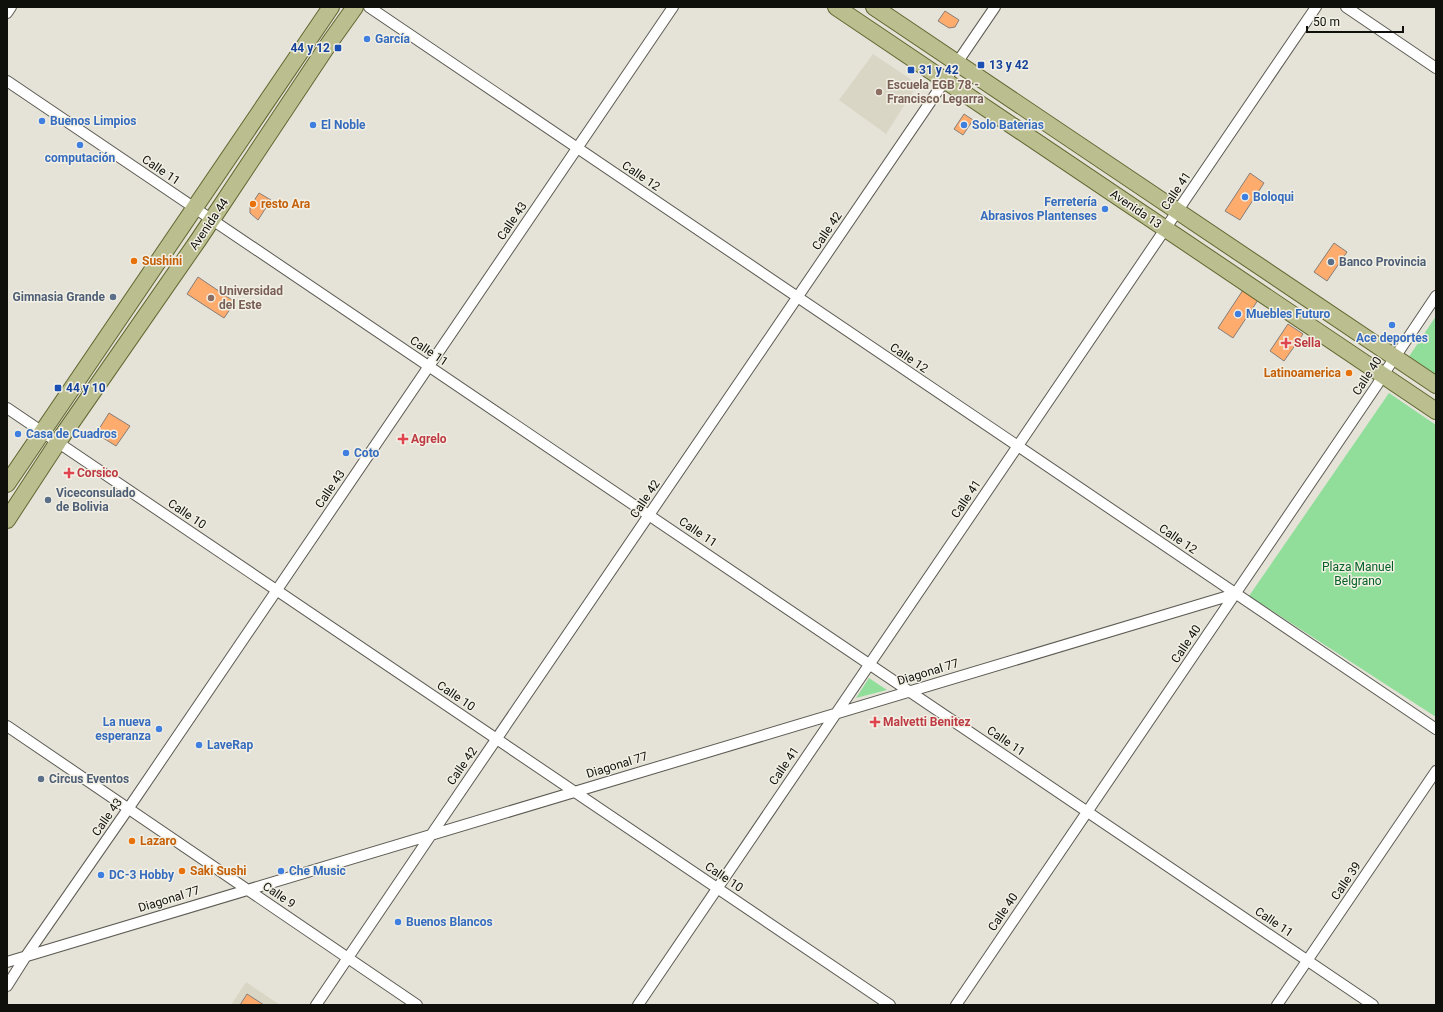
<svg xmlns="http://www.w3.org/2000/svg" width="1443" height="1012" viewBox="0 0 1443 1012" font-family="Roboto,sans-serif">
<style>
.built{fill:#dad6c5}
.green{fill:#91de9b}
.building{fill:#feab6e;stroke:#867d77}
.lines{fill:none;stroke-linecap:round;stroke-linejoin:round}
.street-casing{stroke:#5d5b53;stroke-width:12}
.primary-casing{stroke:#616630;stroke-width:18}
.street{stroke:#fff;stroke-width:10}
.primary{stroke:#bbbf8f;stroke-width:16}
.shop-dot{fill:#3f7fe0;stroke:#f2f0e5;stroke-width:1.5}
.transit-dot{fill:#1a4fb4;stroke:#f2f0e5;stroke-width:1.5}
.education-dot{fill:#8d6e63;stroke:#f2f0e5;stroke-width:1.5}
.food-dot{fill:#e8710a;stroke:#f2f0e5;stroke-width:1.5}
.service-dot{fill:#5c6f8a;stroke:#f2f0e5;stroke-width:1.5}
.health-dot{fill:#e0444e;stroke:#f2f0e5;stroke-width:1.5}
.labels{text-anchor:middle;stroke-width:3;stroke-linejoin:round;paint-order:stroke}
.shop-label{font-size:12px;font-weight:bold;fill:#366cbe;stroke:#f2f0e5;text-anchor:start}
.transit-label{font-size:12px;font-weight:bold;fill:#164399;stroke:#f2f0e5;text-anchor:start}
.education-label{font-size:12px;font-weight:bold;fill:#785e54;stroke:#f2f0e5;text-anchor:start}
.street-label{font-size:12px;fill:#0f0f0b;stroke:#f2f0e5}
.food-label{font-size:12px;font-weight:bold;fill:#c56008;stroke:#f2f0e5;text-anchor:start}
.service-label{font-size:12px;font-weight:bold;fill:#4e5e75;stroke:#f2f0e5;text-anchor:start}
.health-label{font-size:12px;font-weight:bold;fill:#be3a42;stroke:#f2f0e5;text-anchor:start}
.park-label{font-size:12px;fill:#066224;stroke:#f2f0e5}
</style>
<rect width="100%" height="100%" fill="#e5e3d8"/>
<!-- built -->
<path class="built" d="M 873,54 L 918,84 L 886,134 L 839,100 Z
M 246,982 L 280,1005 L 231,1005 Z"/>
<!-- green -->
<path class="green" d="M 1436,316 L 1436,377 L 1408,358 Z
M 1389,393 L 1436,425 L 1436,717 L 1249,596 Z
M 869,678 L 887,690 L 856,698 Z"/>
<!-- building -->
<path class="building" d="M 945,11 L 959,20 L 955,27 L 949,28 L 938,21 Z
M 964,114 L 973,120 L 963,135 L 954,129 Z
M 1250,173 L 1264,183 L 1240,220 L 1225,211 Z
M 259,193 L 271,200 L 258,220 L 250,213 L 250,207 Z
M 1334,243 L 1347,252 L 1327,281 L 1314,272 Z
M 198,277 L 235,302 L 224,318 L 187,294 Z
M 1243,290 L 1258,300 L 1233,338 L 1218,328 Z
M 1288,324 L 1303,334 L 1284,361 L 1270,351 Z
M 109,413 L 130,426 L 116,446 L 100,436 L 99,429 Z
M 247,994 L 264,1005 L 240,1005 Z"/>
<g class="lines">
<!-- street casing -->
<g class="street-casing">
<path id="street" d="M 369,7 L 1436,729
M 1346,7 L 1436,68
M 7,13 L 11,7
M 7,81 L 1373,1005
M 7,408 L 890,1005
M 7,726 L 417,1005
M 7,962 L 1235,594
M 7,986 L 26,956 L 128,809 L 673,7
M 316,1005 L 431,835 L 995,7
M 638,1005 L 1316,7
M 956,1005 L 1377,385 L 1383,375 L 1436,296
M 1277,1005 L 1436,771"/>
</g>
<!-- primary casing -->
<g class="primary-casing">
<path id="primary" d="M 836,7 L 1436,411
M 874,7 L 1436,385
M 7,484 L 331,7
M 7,520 L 58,442 L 199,239 L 330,42 L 355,7"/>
</g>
<!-- street -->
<use href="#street" class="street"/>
<!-- primary -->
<use href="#primary" class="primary"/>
</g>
<!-- markers -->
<g class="shop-dot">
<circle cx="367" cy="39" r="4"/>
<circle cx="42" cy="121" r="4"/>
<circle cx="313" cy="125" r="4"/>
<circle cx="964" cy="125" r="4"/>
<circle cx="80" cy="145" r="4"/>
<circle cx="1245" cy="197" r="4"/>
<circle cx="1105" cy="209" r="4"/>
<circle cx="1238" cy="314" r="4"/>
<circle cx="1392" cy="325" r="4"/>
<circle cx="18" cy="434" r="4"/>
<circle cx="346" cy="453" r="4"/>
<circle cx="159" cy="729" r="4"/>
<circle cx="199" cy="745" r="4"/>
<circle cx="281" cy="871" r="4"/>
<circle cx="101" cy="875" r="4"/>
<circle cx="398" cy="922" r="4"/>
</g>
<g class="transit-dot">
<rect x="334" y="44" width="8" height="8" rx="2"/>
<rect x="977" y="61" width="8" height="8" rx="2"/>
<rect x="907" y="66" width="8" height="8" rx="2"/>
<rect x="54" y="384" width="8" height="8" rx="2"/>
</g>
<g class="education-dot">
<circle cx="879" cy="92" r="4"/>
<circle cx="211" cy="298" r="4"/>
</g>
<g class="food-dot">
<circle cx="253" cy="204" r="4"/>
<circle cx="134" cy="261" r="4"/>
<circle cx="1349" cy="373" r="4"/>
<circle cx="132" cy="841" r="4"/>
<circle cx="182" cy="871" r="4"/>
</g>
<g class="service-dot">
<circle cx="1331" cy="262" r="4"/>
<circle cx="113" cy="297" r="4"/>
<circle cx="48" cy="500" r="4"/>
<circle cx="41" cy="779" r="4"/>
</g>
<g class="health-dot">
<path d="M1284 337h4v4h4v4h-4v4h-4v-4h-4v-4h4z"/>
<path d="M401 433h4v4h4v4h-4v4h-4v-4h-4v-4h4z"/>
<path d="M67 467h4v4h4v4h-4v4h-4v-4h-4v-4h4z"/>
<path d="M873 716h4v4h4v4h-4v4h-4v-4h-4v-4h4z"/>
</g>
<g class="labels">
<!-- shop labels -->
<g class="shop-label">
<text x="375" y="43">García</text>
<text x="50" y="125">Buenos Limpios</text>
<text x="321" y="129">El Noble</text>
<text x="972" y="129">Solo Baterias</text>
<text x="80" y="162" text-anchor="middle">computación</text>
<text x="1253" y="201">Boloqui</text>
<text x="1097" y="206" text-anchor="end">Ferretería<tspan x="1097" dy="14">Abrasivos Plantenses</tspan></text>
<text x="1246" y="318">Muebles Futuro</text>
<text x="1392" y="342" text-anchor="middle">Ace deportes</text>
<text x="26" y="438">Casa de Cuadros</text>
<text x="354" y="457">Coto</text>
<text x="151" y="726" text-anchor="end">La nueva<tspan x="151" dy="14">esperanza</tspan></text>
<text x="207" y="749">LaveRap</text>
<text x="289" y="875">Che Music</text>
<text x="109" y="879">DC-3 Hobby</text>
<text x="406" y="926">Buenos Blancos</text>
</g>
<!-- transit labels -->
<g class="transit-label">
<text x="330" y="52" text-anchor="end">44 y 12</text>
<text x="989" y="69">13 y 42</text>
<text x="919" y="74">31 y 42</text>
<text x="66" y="392">44 y 10</text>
</g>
<!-- education labels -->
<g class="education-label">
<text x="887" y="89">Escuela EGB 78 -<tspan x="887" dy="14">Francisco Legarra</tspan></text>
<text x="219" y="295">Universidad<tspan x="219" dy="14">del Este</tspan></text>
</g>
<!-- street labels -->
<g class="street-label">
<text transform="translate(161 170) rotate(34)" y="4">Calle 11</text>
<text transform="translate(641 176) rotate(34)" y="4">Calle 12</text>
<text transform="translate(1176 191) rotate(-56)" y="4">Calle 41</text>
<text transform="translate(1136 209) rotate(34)" y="4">Avenida 13</text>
<text transform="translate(512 221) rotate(-56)" y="4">Calle 43</text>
<text transform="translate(209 224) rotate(-56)" y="4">Avenida 44</text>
<text transform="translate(827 231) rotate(-56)" y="4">Calle 42</text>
<text transform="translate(429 351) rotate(34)" y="4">Calle 11</text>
<text transform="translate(909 358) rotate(34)" y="4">Calle 12</text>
<text transform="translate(1367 376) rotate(-57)" y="4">Calle 40</text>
<text transform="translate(330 489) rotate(-56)" y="4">Calle 43</text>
<text transform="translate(645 499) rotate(-56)" y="4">Calle 42</text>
<text transform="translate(966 499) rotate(-56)" y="4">Calle 41</text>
<text transform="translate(187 514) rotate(34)" y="4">Calle 10</text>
<text transform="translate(698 532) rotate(34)" y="4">Calle 11</text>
<text transform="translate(1178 539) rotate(34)" y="4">Calle 12</text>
<text transform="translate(1186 644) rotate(-56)" y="4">Calle 40</text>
<text transform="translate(928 672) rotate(-17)" y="4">Diagonal 77</text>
<text transform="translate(456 696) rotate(34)" y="4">Calle 10</text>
<text transform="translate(1006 741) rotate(34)" y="4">Calle 11</text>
<text transform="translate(617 765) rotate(-17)" y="4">Diagonal 77</text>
<text transform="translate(462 766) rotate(-55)" y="4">Calle 42</text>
<text transform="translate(784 766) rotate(-56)" y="4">Calle 41</text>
<text transform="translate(107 817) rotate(-55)" y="4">Calle 43</text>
<text transform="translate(724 877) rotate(34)" y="4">Calle 10</text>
<text transform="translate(1346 881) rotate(-56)" y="4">Calle 39</text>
<text transform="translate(279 895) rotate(34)" y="4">Calle 9</text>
<text transform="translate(169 899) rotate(-17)" y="4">Diagonal 77</text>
<text transform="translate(1003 912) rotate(-56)" y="4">Calle 40</text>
<text transform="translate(1274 922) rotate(34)" y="4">Calle 11</text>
</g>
<!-- food labels -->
<g class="food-label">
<text x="261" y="208">resto Ara</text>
<text x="142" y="265">Sushini</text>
<text x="1341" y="377" text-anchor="end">Latinoamerica</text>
<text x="140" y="845">Lazaro</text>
<text x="190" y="875">Saki Sushi</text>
</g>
<!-- service labels -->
<g class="service-label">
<text x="1339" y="266">Banco Provincia</text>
<text x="105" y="301" text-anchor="end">Gimnasia Grande</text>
<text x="56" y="497">Viceconsulado<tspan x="56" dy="14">de Bolivia</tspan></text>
<text x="49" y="783">Circus Eventos</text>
</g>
<!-- health labels -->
<g class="health-label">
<text x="1294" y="347">Sella</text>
<text x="411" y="443">Agrelo</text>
<text x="77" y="477">Corsico</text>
<text x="883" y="726">Malvetti Benitez</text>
</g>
<!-- park labels -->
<g class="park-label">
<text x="1358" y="571">Plaza Manuel<tspan x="1358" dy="14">Belgrano</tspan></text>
</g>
</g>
<!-- border -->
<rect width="1443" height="1012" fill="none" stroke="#0f0f0b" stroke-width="16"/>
<!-- scale -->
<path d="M1307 26v6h96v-6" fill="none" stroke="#0f0f0b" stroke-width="2"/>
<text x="1313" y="26" font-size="12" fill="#0f0f0b" stroke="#f2f0e5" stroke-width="3" paint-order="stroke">50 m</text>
</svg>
